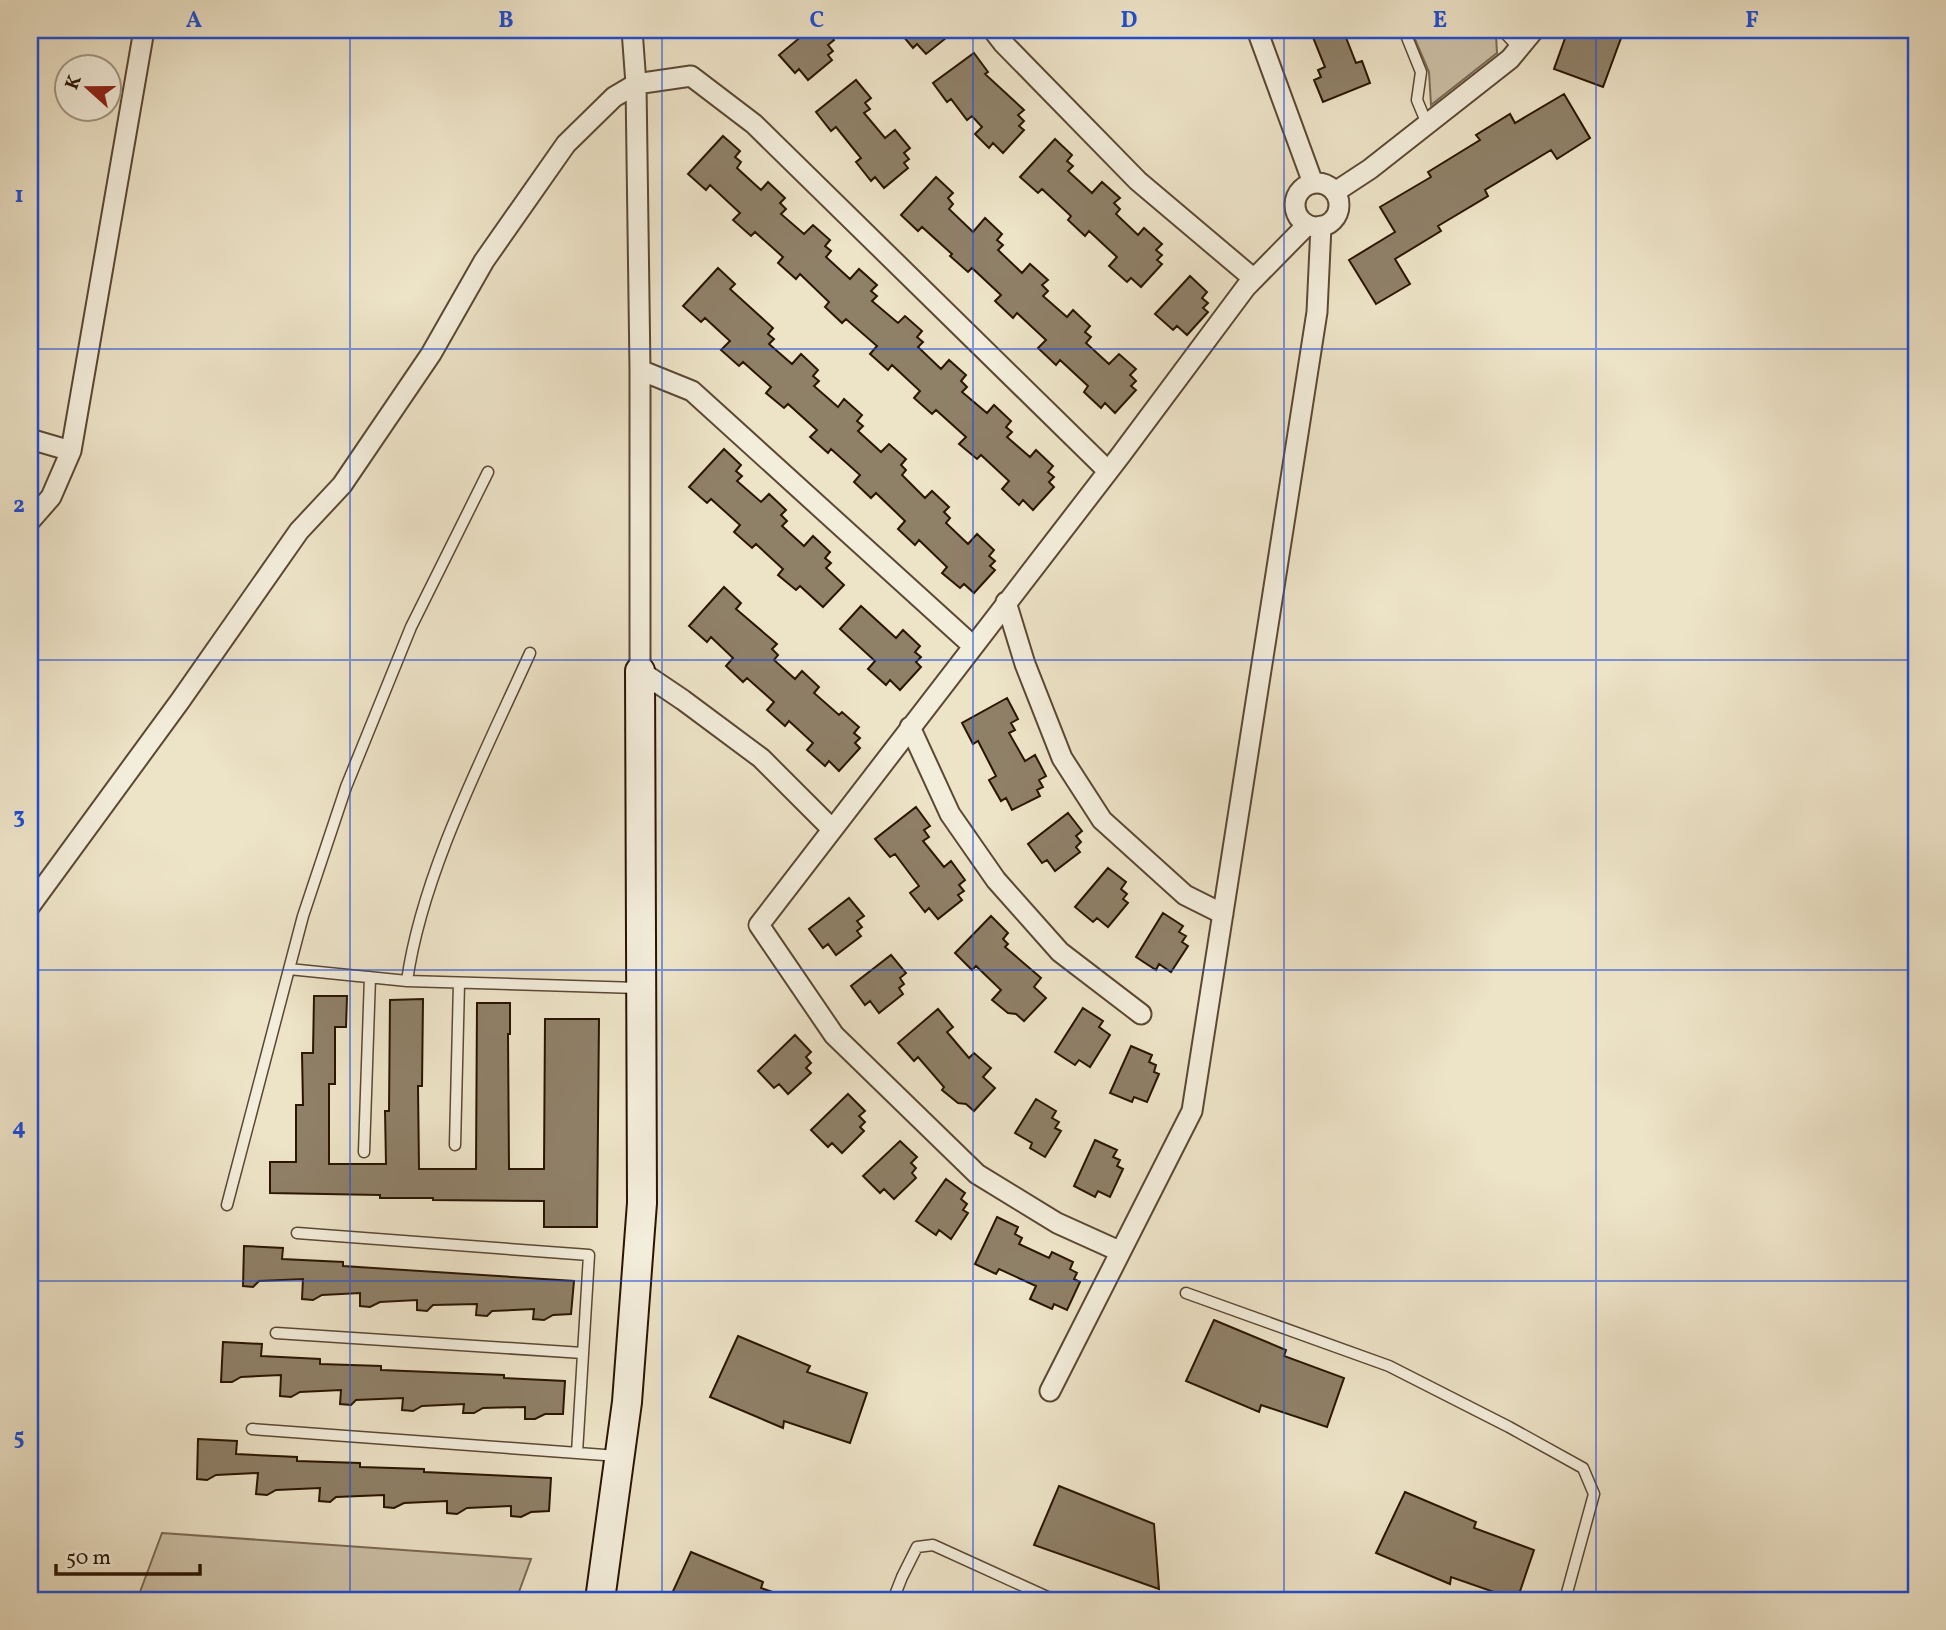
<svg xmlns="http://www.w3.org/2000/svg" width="1946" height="1630" viewBox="0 0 1946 1630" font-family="Vollkorn,serif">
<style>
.green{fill:#ccc0a6;stroke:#7b6a54;stroke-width:2}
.building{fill:#8f8068;stroke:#2a1502;stroke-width:2}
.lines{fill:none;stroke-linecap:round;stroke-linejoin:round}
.lane-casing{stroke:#5b4833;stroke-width:13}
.street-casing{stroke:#5b4833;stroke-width:23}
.secondary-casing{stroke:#2a1502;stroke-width:32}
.lane{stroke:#f3eddb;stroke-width:10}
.street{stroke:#f3eddb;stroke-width:19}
.secondary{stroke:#f3eddb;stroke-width:28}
.grid{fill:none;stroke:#1d4ed8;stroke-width:2;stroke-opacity:0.55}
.neatline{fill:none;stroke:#1d4ed8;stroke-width:2.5}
.grid-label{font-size:23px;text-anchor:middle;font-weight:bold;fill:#1d4ed8}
</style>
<rect width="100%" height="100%" fill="#ede3c7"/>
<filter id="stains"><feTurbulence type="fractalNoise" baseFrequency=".00286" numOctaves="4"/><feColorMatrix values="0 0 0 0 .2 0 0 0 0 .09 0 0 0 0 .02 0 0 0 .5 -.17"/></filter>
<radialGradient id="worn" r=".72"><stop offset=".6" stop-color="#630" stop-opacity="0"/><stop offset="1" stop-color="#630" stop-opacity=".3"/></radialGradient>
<!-- green -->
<path class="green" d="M 1411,30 L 1491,30 L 1496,35 L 1497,53 L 1431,105 L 1429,72 Z
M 162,1533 L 531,1559 L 516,1600 L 137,1600 Z"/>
<!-- building -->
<path class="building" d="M 809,30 L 826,30 L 834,40 L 828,45 L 833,51 L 828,55 L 832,60 L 808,80 L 799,69 L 795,73 L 779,55 Z
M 898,30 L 956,30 L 926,54 L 917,44 L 913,48 Z
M 1310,30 L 1343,30 L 1356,63 L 1362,61 L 1370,83 L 1323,102 L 1314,80 L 1321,77 L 1318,70 L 1325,67 Z
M 1568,30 L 1624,30 L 1603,87 L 1554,69 Z
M 974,53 L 988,72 L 985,74 L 1024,110 L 1018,115 L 1024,121 L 1019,126 L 1024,130 L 1003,153 L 993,143 L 989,148 L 975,134 L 982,127 L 972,116 L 967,120 L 951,99 L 947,102 L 933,83 Z
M 856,80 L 871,98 L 865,103 L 870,109 L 864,113 L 885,138 L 895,130 L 910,148 L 904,153 L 909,159 L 904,163 L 908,168 L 884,188 L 875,177 L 871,181 L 856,162 L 861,158 L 836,127 L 831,131 L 816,112 Z
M 1564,94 L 1590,138 L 1557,159 L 1551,150 L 1485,190 L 1488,196 L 1438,226 L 1441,231 L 1395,259 L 1410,284 L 1376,304 L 1349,260 L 1395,232 L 1380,207 L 1431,177 L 1428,172 L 1480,140 L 1476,135 L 1510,114 L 1515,123 Z
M 723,136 L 740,151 L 735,157 L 741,162 L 737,168 L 761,190 L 768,182 L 785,198 L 780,203 L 786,209 L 781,214 L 804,234 L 813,225 L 830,240 L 825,246 L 831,251 L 826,257 L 850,279 L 859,269 L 877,285 L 871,291 L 877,296 L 872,301 L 898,323 L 905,316 L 922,331 L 917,337 L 923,342 L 918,347 L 941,369 L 949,360 L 966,375 L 961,381 L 967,387 L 962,392 L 987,413 L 994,405 L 1011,421 L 1006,427 L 1012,432 L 1007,437 L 1030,457 L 1036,450 L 1053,466 L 1048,472 L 1054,477 L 1049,482 L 1054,487 L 1033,510 L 1023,500 L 1019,505 L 1002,489 L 1009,481 L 981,455 L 977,459 L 959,444 L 966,437 L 936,410 L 932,414 L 914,398 L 920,391 L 892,365 L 888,370 L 870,354 L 877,346 L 846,319 L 842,323 L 825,307 L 829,302 L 800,274 L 796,279 L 778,263 L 783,257 L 755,232 L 751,236 L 733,220 L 740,213 L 710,185 L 706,190 L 688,174 Z
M 1055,139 L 1072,155 L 1067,161 L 1073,166 L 1068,171 L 1092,193 L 1102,182 L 1120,198 L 1114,203 L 1120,209 L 1116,214 L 1138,235 L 1144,228 L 1162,244 L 1156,250 L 1162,255 L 1157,260 L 1162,264 L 1141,287 L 1131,278 L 1127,282 L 1109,266 L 1117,257 L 1089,231 L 1085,236 L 1068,220 L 1071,216 L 1042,189 L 1038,193 L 1020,177 Z
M 936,177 L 953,193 L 948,198 L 953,204 L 949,209 L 973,232 L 985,218 L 1002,234 L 997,240 L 1003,245 L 998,250 L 1022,273 L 1030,264 L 1048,280 L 1042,285 L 1048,291 L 1043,296 L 1067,317 L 1073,310 L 1090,326 L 1085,332 L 1091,337 L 1086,343 L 1109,364 L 1119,354 L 1136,369 L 1130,375 L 1136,381 L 1131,386 L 1136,390 L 1115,413 L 1105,403 L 1101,408 L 1084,392 L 1088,386 L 1060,360 L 1056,365 L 1038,348 L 1046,340 L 1017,313 L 1013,318 L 995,301 L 1001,295 L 972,268 L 968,272 L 950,256 L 952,254 L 922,227 L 918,231 L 901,215 Z
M 718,268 L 735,284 L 730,289 L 773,328 L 768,334 L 774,339 L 769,344 L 792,364 L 801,354 L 818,370 L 813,376 L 819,381 L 814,386 L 838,407 L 844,399 L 862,415 L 857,421 L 863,426 L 858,431 L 881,452 L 889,444 L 906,459 L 901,465 L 906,470 L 902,475 L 925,498 L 932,491 L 949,507 L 944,512 L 950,518 L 946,523 L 968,544 L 977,534 L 994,550 L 989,556 L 995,561 L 990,566 L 995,570 L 974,593 L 964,584 L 960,588 L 942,573 L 947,567 L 919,540 L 915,545 L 898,529 L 905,521 L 876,493 L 871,498 L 854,482 L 860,475 L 831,449 L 828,453 L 810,437 L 817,430 L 788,404 L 784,408 L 766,393 L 771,387 L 743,362 L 739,366 L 721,350 L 730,341 L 705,318 L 701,322 L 683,306 Z
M 1190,276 L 1207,292 L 1202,298 L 1208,303 L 1203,308 L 1208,312 L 1187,335 L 1177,326 L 1173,330 L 1155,314 Z
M 724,449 L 741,465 L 736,471 L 742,476 L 737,481 L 761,502 L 769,494 L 786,510 L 781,515 L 787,521 L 782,526 L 804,546 L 813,536 L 830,552 L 825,558 L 831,563 L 826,568 L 844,585 L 823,607 L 800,586 L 796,590 L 778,575 L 783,569 L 756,544 L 752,548 L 734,532 L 740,525 L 711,499 L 707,503 L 689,487 Z
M 724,587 L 741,603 L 736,609 L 777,644 L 772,649 L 778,655 L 774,660 L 795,679 L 802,671 L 819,687 L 814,693 L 839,715 L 842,712 L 859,727 L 854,733 L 860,738 L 855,743 L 860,748 L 839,771 L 829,761 L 825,766 L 807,750 L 813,743 L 789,721 L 785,726 L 767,710 L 774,702 L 747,678 L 743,682 L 726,666 L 733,658 L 711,637 L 707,642 L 689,626 Z
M 861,606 L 896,638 L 903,630 L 920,646 L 915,652 L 921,657 L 916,662 L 921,667 L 900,690 L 890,680 L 886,685 L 868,669 L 875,661 L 840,629 Z
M 1007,698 L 1018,719 L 1011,723 L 1015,730 L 1009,733 L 1025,761 L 1035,755 L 1046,776 L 1039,780 L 1043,787 L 1037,790 L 1040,796 L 1012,810 L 1006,798 L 1001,801 L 989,780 L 996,776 L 978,741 L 973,744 L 962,723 Z
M 916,807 L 930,826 L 924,830 L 929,837 L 923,841 L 944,867 L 951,861 L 965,880 L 959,885 L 964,891 L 958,895 L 962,900 L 938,919 L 929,908 L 925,912 L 910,893 L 919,886 L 895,854 L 890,857 L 875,839 Z
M 1068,813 L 1082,831 L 1076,836 L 1081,842 L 1076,847 L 1080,852 L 1055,871 L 1047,860 L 1042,863 L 1028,844 Z
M 1108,868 L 1126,882 L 1121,889 L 1127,894 L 1123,899 L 1128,903 L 1108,927 L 1097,918 L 1093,922 L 1075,907 Z
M 849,898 L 864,916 L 857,921 L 862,927 L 857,931 L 861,936 L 836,955 L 828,944 L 823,948 L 809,929 Z
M 1163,913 L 1183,926 L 1179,932 L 1186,936 L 1182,942 L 1188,946 L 1171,972 L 1159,964 L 1156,970 L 1136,957 Z
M 991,916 L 1008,933 L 1003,939 L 1008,944 L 1005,947 L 1041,978 L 1034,987 L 1046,998 L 1024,1021 L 1016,1014 L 1008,1013 L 992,1000 L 1001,990 L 976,966 L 972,970 L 955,953 Z
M 891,955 L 906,973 L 900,978 L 904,984 L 899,988 L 903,994 L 879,1013 L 870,1001 L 865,1005 L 851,986 Z
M 314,996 L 347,996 L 346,1027 L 335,1027 L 335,1084 L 329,1084 L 329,1164 L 386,1164 L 385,1111 L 389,1111 L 390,1000 L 423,999 L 422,1086 L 418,1086 L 419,1169 L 476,1169 L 477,1003 L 510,1003 L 510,1034 L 508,1034 L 509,1169 L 544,1169 L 545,1019 L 599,1019 L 597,1227 L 544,1227 L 544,1201 L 433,1200 L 433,1198 L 380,1198 L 380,1195 L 270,1193 L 270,1162 L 296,1162 L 296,1105 L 303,1105 L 302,1053 L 313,1053 Z
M 1083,1008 L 1103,1021 L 1099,1027 L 1110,1035 L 1090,1067 L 1079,1060 L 1075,1065 L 1055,1052 Z
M 938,1009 L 953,1027 L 947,1032 L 969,1058 L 974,1053 L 991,1068 L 983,1077 L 995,1088 L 974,1111 L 966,1104 L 958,1103 L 942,1090 L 944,1087 L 918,1057 L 914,1061 L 898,1043 Z
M 795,1035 L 811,1052 L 806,1057 L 811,1063 L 806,1068 L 811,1073 L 788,1094 L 779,1084 L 774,1088 L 758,1071 Z
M 1131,1046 L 1152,1055 L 1149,1062 L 1156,1065 L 1154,1072 L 1159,1074 L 1147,1102 L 1134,1097 L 1132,1102 L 1110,1093 Z
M 848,1094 L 865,1111 L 859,1116 L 865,1122 L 860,1127 L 864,1131 L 842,1153 L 832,1143 L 828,1147 L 811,1130 Z
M 1036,1099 L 1056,1111 L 1052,1118 L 1059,1122 L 1055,1128 L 1061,1131 L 1045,1157 L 1030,1148 L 1032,1143 L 1015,1133 Z
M 1095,1140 L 1117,1150 L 1113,1157 L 1120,1160 L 1117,1166 L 1123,1169 L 1110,1197 L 1098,1191 L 1095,1197 L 1074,1186 Z
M 900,1141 L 917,1157 L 911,1163 L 916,1168 L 912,1173 L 916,1178 L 894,1199 L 884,1189 L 880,1193 L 863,1176 Z
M 946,1179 L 965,1193 L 961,1199 L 967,1204 L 963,1210 L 968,1213 L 951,1239 L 939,1230 L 936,1235 L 916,1221 Z
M 997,1217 L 1018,1227 L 1015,1234 L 1022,1238 L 1019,1244 L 1049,1258 L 1052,1252 L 1073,1262 L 1070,1269 L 1077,1273 L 1074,1279 L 1080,1282 L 1067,1310 L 1054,1304 L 1052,1309 L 1030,1299 L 1036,1286 L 999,1269 L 996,1274 L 975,1264 Z
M 244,1246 L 283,1248 L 282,1259 L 343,1262 L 343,1266 L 574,1281 L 571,1314 L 553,1315 L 544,1320 L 533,1319 L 534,1309 L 492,1311 L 487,1316 L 476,1315 L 477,1304 L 433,1305 L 427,1311 L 417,1310 L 417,1300 L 380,1302 L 370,1307 L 360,1306 L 360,1293 L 322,1295 L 313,1300 L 302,1299 L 303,1279 L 259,1281 L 253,1287 L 243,1286 Z
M 1214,1320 L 1286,1350 L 1284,1356 L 1344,1378 L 1327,1427 L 1261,1405 L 1259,1412 L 1186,1381 Z
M 738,1336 L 810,1366 L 807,1372 L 867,1393 L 850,1443 L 784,1421 L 783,1428 L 710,1397 Z
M 223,1342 L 262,1344 L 261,1356 L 320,1359 L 320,1364 L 381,1366 L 381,1370 L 504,1375 L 504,1378 L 565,1381 L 563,1414 L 545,1414 L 535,1419 L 525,1419 L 525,1407 L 483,1408 L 474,1413 L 463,1413 L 464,1404 L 422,1406 L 413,1411 L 402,1410 L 403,1398 L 356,1400 L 351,1405 L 340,1404 L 341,1390 L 300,1392 L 291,1397 L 280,1396 L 281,1375 L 241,1377 L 232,1382 L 221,1382 Z
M 198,1439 L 237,1441 L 236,1454 L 297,1457 L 297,1461 L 360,1463 L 360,1467 L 424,1469 L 424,1472 L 551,1478 L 549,1511 L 531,1512 L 521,1517 L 511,1516 L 511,1506 L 467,1508 L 457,1514 L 447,1513 L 447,1501 L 404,1503 L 394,1508 L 384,1507 L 384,1495 L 336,1497 L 330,1502 L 319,1501 L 320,1488 L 276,1490 L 267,1495 L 256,1494 L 258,1473 L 216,1475 L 207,1480 L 197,1479 Z
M 1059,1486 L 1154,1524 L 1159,1589 L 1034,1545 Z
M 1405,1492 L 1476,1522 L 1474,1528 L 1534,1550 L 1517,1600 L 1451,1577 L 1450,1584 L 1376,1553 Z
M 691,1552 L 763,1582 L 761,1588 L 790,1598 L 790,1600 L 669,1600 Z"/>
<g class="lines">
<!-- lane casing -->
<g class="lane-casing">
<path id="lane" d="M 1404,30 L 1421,72 L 1417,100 L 1427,124
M 1502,30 L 1519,48
M 289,969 L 407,981 L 638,988
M 407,981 C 422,873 485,753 530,653
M 455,1145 L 459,983
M 364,1152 L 370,977
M 227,1205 L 303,916 L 346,787 L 411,627 L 488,472
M 297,1233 L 589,1255 L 577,1453
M 1186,1293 L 1389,1366 L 1509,1427 L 1583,1468 L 1594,1494 L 1565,1600
M 276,1333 L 583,1353
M 252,1429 L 618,1456
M 893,1600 L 902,1577 L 917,1547 L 933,1545 L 1054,1600"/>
</g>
<!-- street casing -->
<g class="street-casing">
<path id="street" d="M 632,30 L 636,84 L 640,370 L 640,671 L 683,700 L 761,758 L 832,829
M 993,30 L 1003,43 L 1138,181 L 1254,279
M 1257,30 L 1313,183
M1295 205a22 22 0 1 1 44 0a22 22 0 1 1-44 0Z
M 1335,192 L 1370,169 L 1510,59 L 1534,30
M 640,370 L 692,391 L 973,646
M 30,439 L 71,451
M 30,521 L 51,497 L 71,451 L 144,30
M 1006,602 L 1025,664 L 1062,758 L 1102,820 L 1185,895 L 1223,914
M 910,727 L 950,814 L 996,880 L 1060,952 L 1141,1014
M 30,906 L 180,701 L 299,531 L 342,485 L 431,354 L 484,261 L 566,144 L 614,97 L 636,84 L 691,76 L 754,124 L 1108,471
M 1119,1251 L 1057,1223 L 977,1174 L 834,1035 L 759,925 L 1120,456 L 1246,287 L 1307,225
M 1050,1391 L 1192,1111 L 1317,312 L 1321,226"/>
</g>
<!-- secondary casing -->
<g class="secondary-casing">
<path id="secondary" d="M 600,1600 L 627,1402 L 642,1203 L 640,671"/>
</g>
<!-- lane -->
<use href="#lane" class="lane"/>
<!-- street -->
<use href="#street" class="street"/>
<!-- secondary -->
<use href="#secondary" class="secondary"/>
</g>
<!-- grid -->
<path class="grid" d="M 350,30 L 350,1600M 662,30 L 662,1600M 973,30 L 973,1600M 1284,30 L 1284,1600M 1596,30 L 1596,1600M 30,349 L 1916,349M 30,660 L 1916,660M 30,970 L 1916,970M 30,1281 L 1916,1281"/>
<!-- margin -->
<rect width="1946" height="1630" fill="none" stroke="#ede3c7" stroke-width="77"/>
<!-- north arrow -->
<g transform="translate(88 88) rotate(291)"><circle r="33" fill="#f3eddb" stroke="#a39784" stroke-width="2"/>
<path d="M0-5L12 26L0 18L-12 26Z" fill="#8f2418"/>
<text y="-10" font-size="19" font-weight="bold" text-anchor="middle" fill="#2a1502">K</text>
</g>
<!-- scale -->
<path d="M56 1564v10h144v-10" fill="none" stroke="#2a1502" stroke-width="3.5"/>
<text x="66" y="1564" font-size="21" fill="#2a1502" stroke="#f3eddb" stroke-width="5" paint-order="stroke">50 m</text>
<rect x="38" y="38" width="1870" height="1554" class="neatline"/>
<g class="grid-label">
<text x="194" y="27">A</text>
<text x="506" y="27">B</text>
<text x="817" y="27">C</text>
<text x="1129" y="27">D</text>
<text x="1440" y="27">E</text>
<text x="1752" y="27">F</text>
<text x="19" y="202">1</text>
<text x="19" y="512">2</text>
<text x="19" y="823">3</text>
<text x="19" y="1134">4</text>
<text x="19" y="1444">5</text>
</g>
<rect width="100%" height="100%" filter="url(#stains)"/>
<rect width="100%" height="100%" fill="url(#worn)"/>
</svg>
